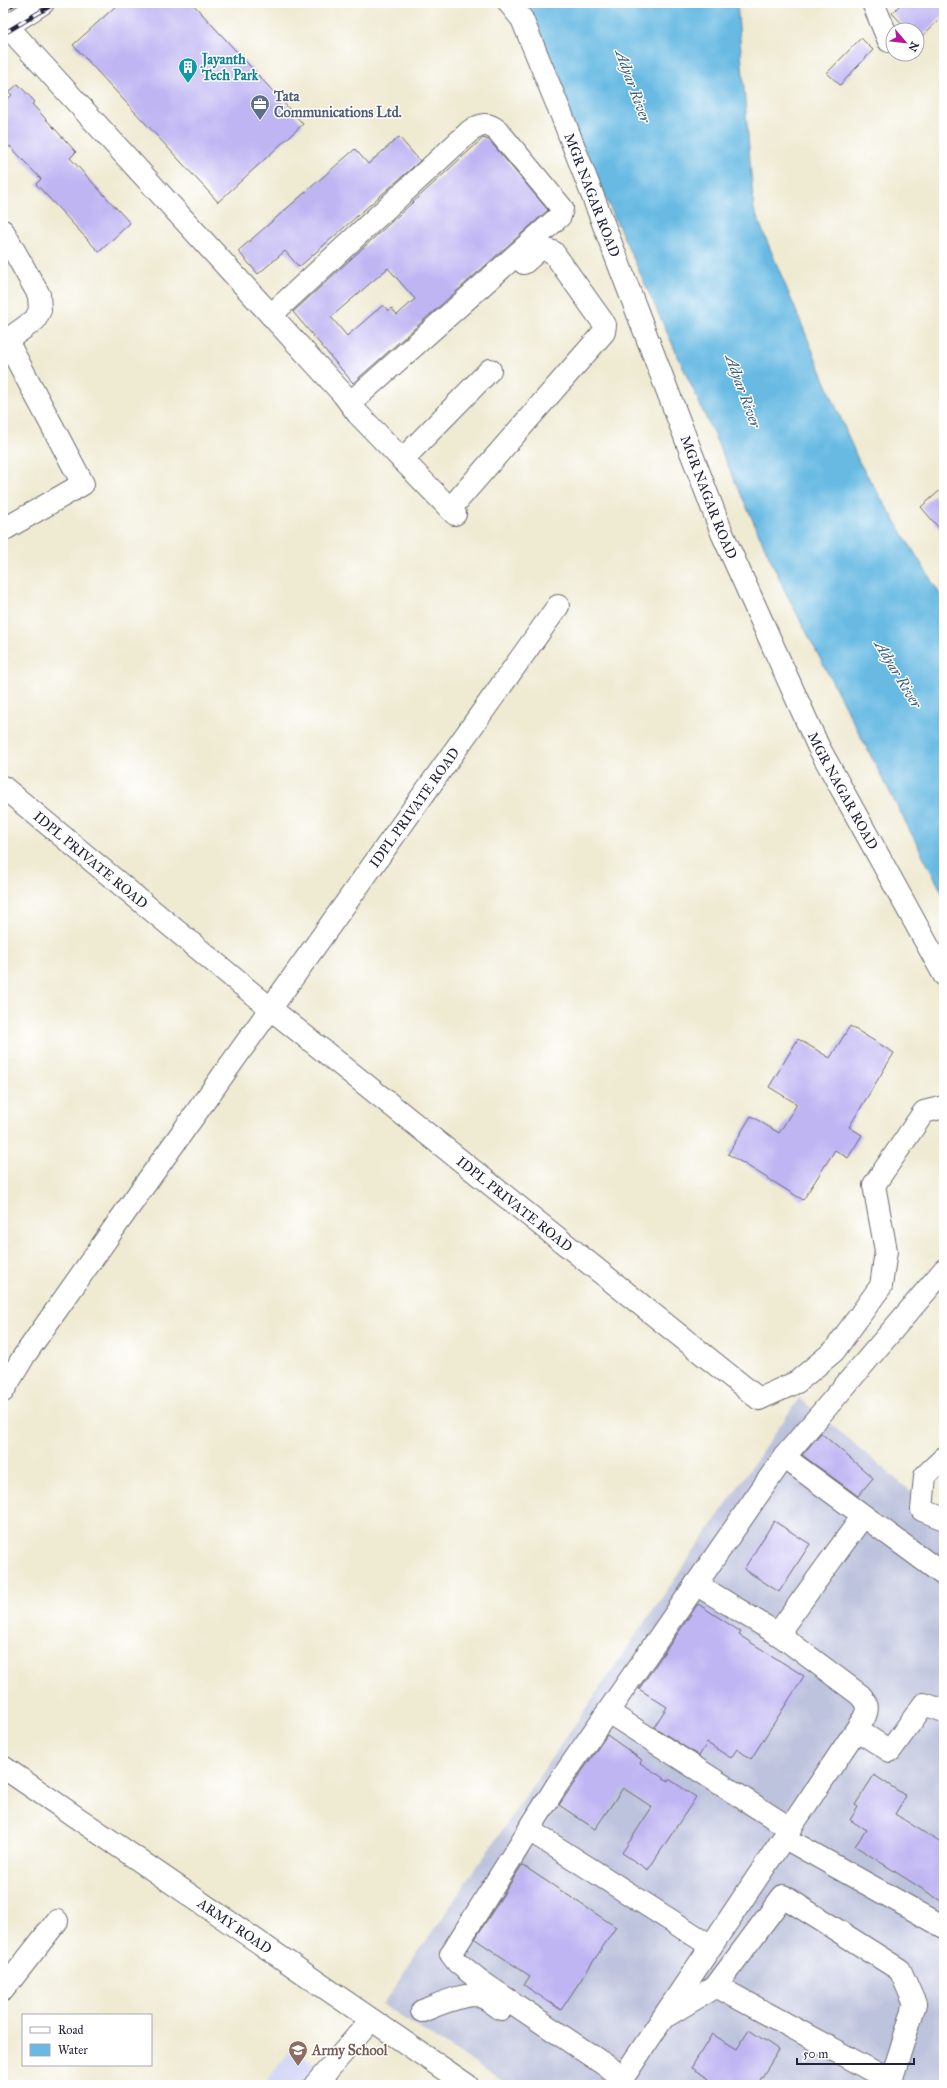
<svg xmlns="http://www.w3.org/2000/svg" width="947" height="2088" viewBox="0 0 947 2088" font-family="'IM FELL Great Primer',serif">
<style>
.built{fill:#d6d8f8}
.industrial{fill:#bec3dd}
.water{fill:#68bae3;stroke:#456e8f}
.building{fill:#bfb5f3;fill-rule:evenodd}
.lines{fill:none;stroke-linecap:round;stroke-linejoin:round}
.minor-casing{stroke:#6a6870;stroke-width:24}
.major-casing{stroke:#6a6870;stroke-width:24}
.minor{stroke:#fff;stroke-width:22}
.major{stroke:#fff;stroke-width:22}
.rail-casing{stroke:#22223b;stroke-width:4.5}
.rail{stroke:#fff;stroke-width:3;stroke-dasharray:9;stroke-linecap:butt}
.labels{text-anchor:middle;stroke-width:3;stroke-linejoin:round;paint-order:stroke}
.culture-label{font-size:14px;font-weight:bold;fill:#0d838f;stroke:#fff;text-anchor:start}
.service-label{font-size:14px;font-weight:bold;fill:#4e5e75;stroke:#fff;text-anchor:start}
.street-label{font-size:14px;fill:#22223b;stroke:#fff}
.education-label{font-size:14px;font-weight:bold;fill:#785e54;stroke:#fff;text-anchor:start}
.water-label{font-size:15px;font-style:italic;fill:#3e5f7e;stroke:#fff}
</style>
<rect width="100%" height="100%" fill="#fff"/>
<filter id="ink" filterUnits="userSpaceOnUse"><feTurbulence type="fractalNoise" baseFrequency=".025" numOctaves="2"/><feDisplacementMap in="SourceGraphic" scale="8" xChannelSelector="R" yChannelSelector="G"/><feConvolveMatrix kernelMatrix="1 2 1 2 8 2 1 2 1" color-interpolation-filters="sRGB"/></filter>
<filter id="wash" filterUnits="userSpaceOnUse"><feTurbulence type="fractalNoise" baseFrequency=".012" numOctaves="4" result="noise"/><feDisplacementMap in="SourceGraphic" scale="16" xChannelSelector="R" yChannelSelector="G"/><feGaussianBlur stdDeviation="0.9" result="paint"/><feColorMatrix in="noise" values="0 0 0 0 0 0 0 0 0 0 0 0 0 0 0 0 0 1.4 0 .05"/><feComposite in="paint" operator="in"/></filter>
<g filter="url(#wash)">
<rect width="100%" height="100%" fill="#efead2"/>
<!-- built -->
<path class="built" d="M 291,2049 L 347,2085 L 264,2085 Z"/>
<!-- industrial -->
<path class="industrial" d="M 799,1398 L 944,1519 L 944,2085 L 509,2085 L 382,2005 Z"/>
<!-- water -->
<path class="water" d="M 526,3 L 737,3 L 754,210 L 859,462 L 944,601 L 944,896 L 785,591 L 551,78 Z"/>
<g id="blocks">
<!-- building -->
<path class="building" d="M 119,3 L 192,3 L 303,124 L 218,202 L 73,45 Z
M 902,3 L 944,3 L 944,15 L 917,41 L 917,30 L 908,30 L 892,13 Z
M 861,38 L 873,50 L 840,85 L 827,73 Z
M 18,84 L 35,102 L 32,104 L 76,152 L 70,158 L 130,223 L 99,252 L 36,184 L 41,179 L 10,146 L 3,153 L 3,103 L 12,95 L 9,92 Z
M 399,137 L 420,161 L 299,267 L 285,251 L 258,274 L 238,251 L 355,149 L 368,164 Z
M 483,138 L 489,140 L 548,210 L 353,383 L 293,312 ZM 388,268 L 415,299 L 397,315 L 391,308 L 388,311 L 383,305 L 347,336 L 331,317 Z
M 944,487 L 944,534 L 921,507 Z
M 850,1026 L 894,1053 L 849,1127 L 862,1135 L 848,1158 L 835,1150 L 803,1200 L 728,1154 L 751,1116 L 779,1133 L 797,1104 L 769,1087 L 798,1039 L 830,1058 Z
M 821,1433 L 873,1478 L 858,1496 L 802,1455 Z
M 774,1521 L 810,1544 L 779,1592 L 744,1569 Z
M 698,1604 L 741,1632 L 739,1635 L 804,1676 L 751,1759 L 737,1749 L 731,1758 L 707,1743 L 699,1756 L 654,1727 L 667,1707 L 639,1689 Z
M 607,1735 L 642,1760 L 640,1763 L 668,1781 L 669,1779 L 696,1797 L 648,1870 L 622,1853 L 652,1807 L 623,1788 L 595,1829 L 559,1805 Z
M 874,1775 L 906,1796 L 895,1814 L 944,1845 L 944,1903 L 855,1846 L 866,1830 L 850,1820 L 858,1807 L 855,1805 Z
M 522,1865 L 616,1927 L 561,2010 L 524,1985 L 530,1976 L 475,1939 Z
M 749,2030 L 779,2050 L 757,2085 L 711,2085 L 708,2078 L 691,2068 L 712,2034 L 737,2049 Z"/>
</g>
</g>
<g filter="url(#ink)">
<use href="#blocks" fill-opacity="0" stroke="#6a6870" stroke-width="1"/>
<g class="lines">
<!-- minor casing -->
<g class="minor-casing">
<g id="minor">
<path id="s1" d="M 509,3 L 522,19 L 562,116 L 722,533 L 818,746 L 944,975"/>
<path d="M 873,3 L 889,41"/>
<path d="M 7,26 L 343,394 L 358,414 L 455,514"/>
<path d="M 3,231 L 39,295 L 40,310 L 35,320 L 3,343"/>
<path d="M 271,315 L 470,131 C 481,124 488,122 498,131 L 562,208 L 560,216 L 350,403"/>
<path d="M 402,460 L 490,370"/>
<path d="M 450,509 L 604,332 L 605,325 L 553,252 L 541,248 L 524,263"/>
<path d="M 3,530 L 83,484 L 7,341"/>
<path id="s2" d="M 3,787 L 271,1009 L 759,1399 L 797,1382 L 834,1351 L 881,1286 L 886,1251 L 874,1185 L 924,1112 L 944,1107"/>
<path id="s3" d="M 3,1391 L 24,1356 L 141,1190 L 558,606"/>
<path d="M 784,1457 L 944,1270"/>
<path d="M 944,1458 L 925,1476 L 922,1510 L 944,1519"/>
<path d="M 696,1584 L 781,1636"/>
<path d="M 608,1712 L 791,1829"/>
<path d="M 857,1730 L 890,1751 L 924,1704 L 944,1711"/>
<path id="s4" d="M 3,1767 L 467,2085"/>
<path d="M 529,1830 L 711,1946"/>
<path d="M 785,1838 L 944,1927"/>
<path d="M 3,1990 L 57,1921"/>
<path d="M 422,2011 C 437,2005 459,1995 476,1995 C 485,1996 494,2004 501,2009"/>
<path d="M 668,2015 L 716,1986 L 783,1896 L 900,1970 L 915,2004 L 891,2081 L 716,1986"/>
<path d="M 623,2077 L 483,1983 L 458,1963 L 451,1954 L 557,1785 L 784,1457 L 944,1575"/>
<path d="M 315,2085 L 371,2020"/>
<path d="M 618,2085 L 864,1718 C 869,1708 867,1703 860,1695 L 781,1636 L 784,1625 L 863,1516"/>
</g>
</g>
<!-- major casing -->
<g class="major-casing">
<path id="major" d="M 3,29 L 43,3"/>
</g>
<!-- minor -->
<use href="#minor" class="minor"/>
<!-- major -->
<use href="#major" class="major"/>
<!-- rail casing -->
<g class="rail-casing">
<path id="rail" d="M 3,11 L 15,3
M 3,34 L 55,3"/>
</g>
<!-- rail -->
<use href="#rail" class="rail"/>
</g>
</g>
<!-- icons -->
<defs>
<g id="building-pin" transform="scale(1)"><path d="M0 17L-7.5 6A9.5 9.5 0 1 1 7.5 6Z" fill="#0f9aa8" stroke="#fff"/><path d="M-4-6H4V6H1V3H-1V6H-4ZM-2.5-4.3h1.7v1.8h-1.7ZM.8-4.3h1.7v1.8H.8ZM-2.5-1h1.7V.8h-1.7ZM.8-1h1.7V.8H.8Z" fill="#fff"/></g>
<g id="office-pin" transform="scale(1)"><path d="M0 17L-7.5 6A9.5 9.5 0 1 1 7.5 6Z" fill="#5c6f8a" stroke="#fff"/><path d="M-6-3h4V-5.5h4V-3h4V5H-6ZM-1-4.5V-3h2v-1.5ZM-6 0V1H6V0Z" fill="#fff"/></g>
<g id="school-pin" transform="scale(1)"><path d="M0 17L-7.5 6A9.5 9.5 0 1 1 7.5 6Z" fill="#8d6e63" stroke="#fff"/><path d="M0-5L7-2L0 1L-7-2ZM-4 1L0 2.5L4 1V4Q0 6-4 4Z" fill="#fff"/></g>
</defs>
<g fill-rule="evenodd">
<use href="#building-pin" x="188" y="67"/>
<use href="#office-pin" x="260" y="104"/>
<use href="#school-pin" x="298" y="2050"/>
</g>
<g class="labels">
<!-- culture labels -->
<g class="culture-label">
<text x="202" y="64">Jayanth<tspan x="202" dy="16">Tech Park</tspan></text>
</g>
<!-- service labels -->
<g class="service-label">
<text x="274" y="101">Tata<tspan x="274" dy="16">Communications Ltd.</tspan></text>
</g>
<!-- street labels -->
<g class="street-label">
<text dy="5" stroke="none"><textPath href="#s1" startOffset="210">MGR NAGAR ROAD</textPath></text>
<text dy="5" stroke="none"><textPath href="#s1" startOffset="534">MGR NAGAR ROAD</textPath></text>
<text dy="5" stroke="none"><textPath href="#s1" startOffset="857">MGR NAGAR ROAD</textPath></text>
<text dy="5" stroke="none"><textPath href="#s3" startOffset="714">IDPL PRIVATE ROAD</textPath></text>
<text dy="5" stroke="none"><textPath href="#s2" startOffset="114">IDPL PRIVATE ROAD</textPath></text>
<text dy="5" stroke="none"><textPath href="#s2" startOffset="660">IDPL PRIVATE ROAD</textPath></text>
<text dy="5" stroke="none"><textPath href="#s4" startOffset="281">ARMY ROAD</textPath></text>
</g>
<!-- education labels -->
<g class="education-label">
<text x="312" y="2055">Army School</text>
</g>
<!-- water labels -->
<g class="water-label">
<text transform="translate(633 86) rotate(70)" y="5">Adyar River</text>
<text transform="translate(743 391) rotate(70)" y="5">Adyar River</text>
<text transform="translate(898 674) rotate(59)" y="5">Adyar River</text>
</g>
</g>
<!-- margin -->
<rect width="947" height="2088" fill="none" stroke="#fff" stroke-width="16"/>
<!-- legend -->
<rect x="22" y="2014" width="130" height="52" fill="#ffffff" stroke="#a7a7b1"/>
<rect x="30" y="2027" width="20" height="6" fill="#ffffff" stroke="#a7a7b1"/>
<text x="58" y="2034" font-size="12" fill="#22223b">Road</text>
<rect x="30" y="2044" width="20" height="12" fill="#68bae3" stroke="#a7a7b1"/>
<text x="58" y="2054" font-size="12" fill="#22223b">Water</text>
<!-- north arrow -->
<g transform="translate(905 42) rotate(118)"><circle r="19" fill="#ffffff" stroke="#a7a7b1"/>
<path d="M0-3L7 15L0 10L-7 15Z" fill="#b5179e"/>
<text y="-6" font-size="11" font-weight="bold" text-anchor="middle" fill="#22223b">N</text>
</g>
<!-- scale -->
<path d="M797 2058v6h117v-6" fill="none" stroke="#22223b" stroke-width="2"/>
<text x="803" y="2058" font-size="12" fill="#22223b" stroke="#ffffff" stroke-width="3" paint-order="stroke">50 m</text>
</svg>
